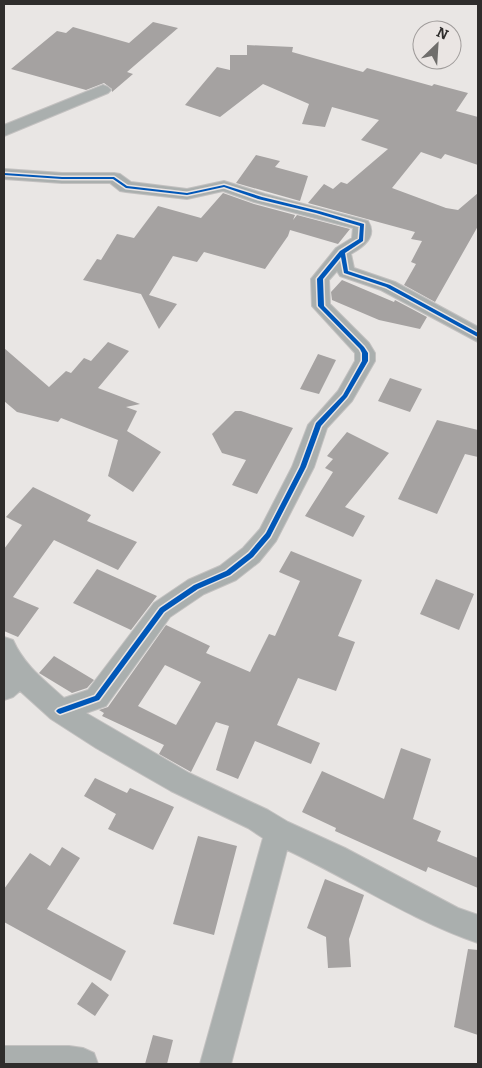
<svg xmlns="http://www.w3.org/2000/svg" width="482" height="1068" viewBox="0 0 482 1068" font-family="Bitter,serif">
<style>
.building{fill:#a5a2a1;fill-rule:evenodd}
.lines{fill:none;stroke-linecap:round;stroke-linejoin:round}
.street-casing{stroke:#c3c1c0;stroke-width:2}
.street{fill:#aaafae;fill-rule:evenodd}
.cycleway-casing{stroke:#eae5e3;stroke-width:3}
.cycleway{fill:#0057b8;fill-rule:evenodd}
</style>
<rect width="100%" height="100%" fill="#e9e6e4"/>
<!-- building -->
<path class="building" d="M 153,22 L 178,28 L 127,72 L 133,74 L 112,92 L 112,89 L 104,83 L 86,90 L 11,69 L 57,31 L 66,33 L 73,27 L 129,43 Z
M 247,45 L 293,47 L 292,52 L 363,72 L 367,68 L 432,86 L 434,84 L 468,93 L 456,111 L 478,117 L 478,165 L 445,154 L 441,159 L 421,152 L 392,188 L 446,208 L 458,210 L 478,193 L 478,226 L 435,302 L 404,285 L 416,264 L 411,262 L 422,241 L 411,239 L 415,232 L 308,203 L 324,184 L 333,189 L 341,182 L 347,184 L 388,149 L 361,140 L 379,120 L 332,107 L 325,127 L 302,124 L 309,104 L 263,84 L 220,117 L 185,105 L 217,67 L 230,70 L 230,55 L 247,55 Z
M 256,155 L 280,161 L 275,167 L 308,176 L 300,201 L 236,183 Z
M 223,193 L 254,204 L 295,215 L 293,220 L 297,215 L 350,229 L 338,244 L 290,230 L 288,236 L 265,269 L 204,252 L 197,262 L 173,256 L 149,295 L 177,304 L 159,329 L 141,294 L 83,280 L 97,259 L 101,260 L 117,234 L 134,238 L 158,206 L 201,218 Z
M 342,280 L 394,302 L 395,300 L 427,317 L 420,329 L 379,320 L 332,300 L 331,292 Z
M 108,342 L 129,351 L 98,388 L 140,404 L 126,407 L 137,411 L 127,431 L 161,452 L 133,492 L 108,476 L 118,440 L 61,418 L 58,422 L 17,412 L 4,401 L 4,348 L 49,387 L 66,371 L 71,373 L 84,358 L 91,361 Z
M 318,354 L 336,360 L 319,394 L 300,389 Z
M 390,378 L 422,389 L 410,412 L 378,401 Z
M 235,411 L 241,411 L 293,428 L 257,494 L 232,485 L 246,460 L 222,453 L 212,434 Z
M 437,420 L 478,430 L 478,457 L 465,454 L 437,514 L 398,499 Z
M 347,432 L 389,453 L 345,507 L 365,516 L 353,537 L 305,516 L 333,472 L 325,468 L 333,459 L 327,456 Z
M 33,487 L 91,515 L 87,521 L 137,542 L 118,570 L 54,540 L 13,597 L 39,608 L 18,637 L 4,631 L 4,549 L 22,525 L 6,517 Z
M 291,551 L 362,580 L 338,636 L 355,642 L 336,691 L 298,678 L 277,725 L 320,743 L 311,764 L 255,741 L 238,779 L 216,770 L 229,726 L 216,722 L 191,772 L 159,754 L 164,745 L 102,716 L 104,713 L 99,710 L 108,707 L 166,625 L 210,646 L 206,653 L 250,672 L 269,634 L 275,636 L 300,581 L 279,572 ZM 165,665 L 201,682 L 176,725 L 138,706 Z
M 97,569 L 157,596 L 131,630 L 73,603 Z
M 436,579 L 474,594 L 459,630 L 420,614 Z
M 54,656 L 94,680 L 87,688 L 72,693 L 39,673 Z
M 401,748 L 431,759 L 413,819 L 441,831 L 437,841 L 478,858 L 478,888 L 428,867 L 426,872 L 335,831 L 336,828 L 302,812 L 322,771 L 384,799 Z
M 95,778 L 127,793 L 130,788 L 174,807 L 153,850 L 108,829 L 116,814 L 84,796 Z
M 198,836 L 237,846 L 214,935 L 173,924 Z
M 62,847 L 80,858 L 47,909 L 126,951 L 111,981 L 4,922 L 4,889 L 30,853 L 50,866 Z
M 325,879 L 364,895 L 349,939 L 351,967 L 328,968 L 326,937 L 307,928 Z
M 468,949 L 478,950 L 478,1035 L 454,1027 Z
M 92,982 L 109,995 L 95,1016 L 77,1004 Z
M 153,1035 L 173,1040 L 167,1064 L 145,1064 Z"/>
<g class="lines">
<!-- street casing -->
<g class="street-casing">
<path id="street" d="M 103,85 L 108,87 L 111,90 L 108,93 L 4,136 L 4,125 Z
M 4,169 L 62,173 L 114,173 L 120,174 L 131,182 L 187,189 L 224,181 L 265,194 L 368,221 C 378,237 363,247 351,254 L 354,268 L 395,282 L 478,327 L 478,342 L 381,290 L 340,276 L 337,271 L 329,280 L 330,304 L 369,343 L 375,353 L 375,361 L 352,401 L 327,428 L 314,467 L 276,541 L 259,562 L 236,580 L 204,594 L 170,617 L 106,706 L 86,713 L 189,773 L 268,810 L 288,822 L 345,848 L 458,908 L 478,915 L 478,943 C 411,920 351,880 287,850 L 231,1064 L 200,1064 L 263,838 L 248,828 L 171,791 L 96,748 L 51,719 L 20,691 L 13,697 L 4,700 L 4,637 L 13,640 C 24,665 44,680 64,698 L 88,690 L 154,603 L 188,580 L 220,566 L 243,548 L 260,529 L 292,467 L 308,425 L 338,391 L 355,361 L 355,353 L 312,306 L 311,279 L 336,248 L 352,238 L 353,228 L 254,202 L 223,191 L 187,199 L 126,192 L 120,191 L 110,183 L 62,183 L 4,179 Z
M 69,1046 L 83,1048 L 94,1053 L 98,1064 L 4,1064 L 4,1046 Z"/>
</g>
<!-- street -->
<use href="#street" class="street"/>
<!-- cycleway casing -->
<g class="cycleway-casing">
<path id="cycleway" d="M 4,173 L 62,177 L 114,177 L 127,186 L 187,193 L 224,185 L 262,197 L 319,211 L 364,224 L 363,241 L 345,253 L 348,271 L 390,285 L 478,333 L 478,337 L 476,336 L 386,287 L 344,273 L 341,257 L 323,279 L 324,306 L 364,347 L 368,353 L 368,361 L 347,397 L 321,426 L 306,467 L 270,537 L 253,557 L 230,575 L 198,589 L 164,612 L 99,700 L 60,714 L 58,713 L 56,711 L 58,709 L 95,696 L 160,608 L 194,585 L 226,571 L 249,553 L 266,533 L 300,467 L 316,423 L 343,395 L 362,361 L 362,353 L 360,349 L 318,306 L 317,279 L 340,251 L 359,239 L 360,226 L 316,213 L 258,199 L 224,187 L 187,195 L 126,188 L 113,179 L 62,179 L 4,175 Z"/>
</g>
<!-- cycleway -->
<use href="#cycleway" class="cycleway"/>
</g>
<!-- border -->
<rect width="482" height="1068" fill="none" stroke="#2f2d2c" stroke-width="10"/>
<!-- north arrow -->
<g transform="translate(437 45) rotate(25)"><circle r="24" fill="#eae5e3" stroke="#9f9b9a"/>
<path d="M0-4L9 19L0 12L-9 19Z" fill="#706e6c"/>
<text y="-8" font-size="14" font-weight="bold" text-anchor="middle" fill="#2f2d2c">N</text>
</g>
</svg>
